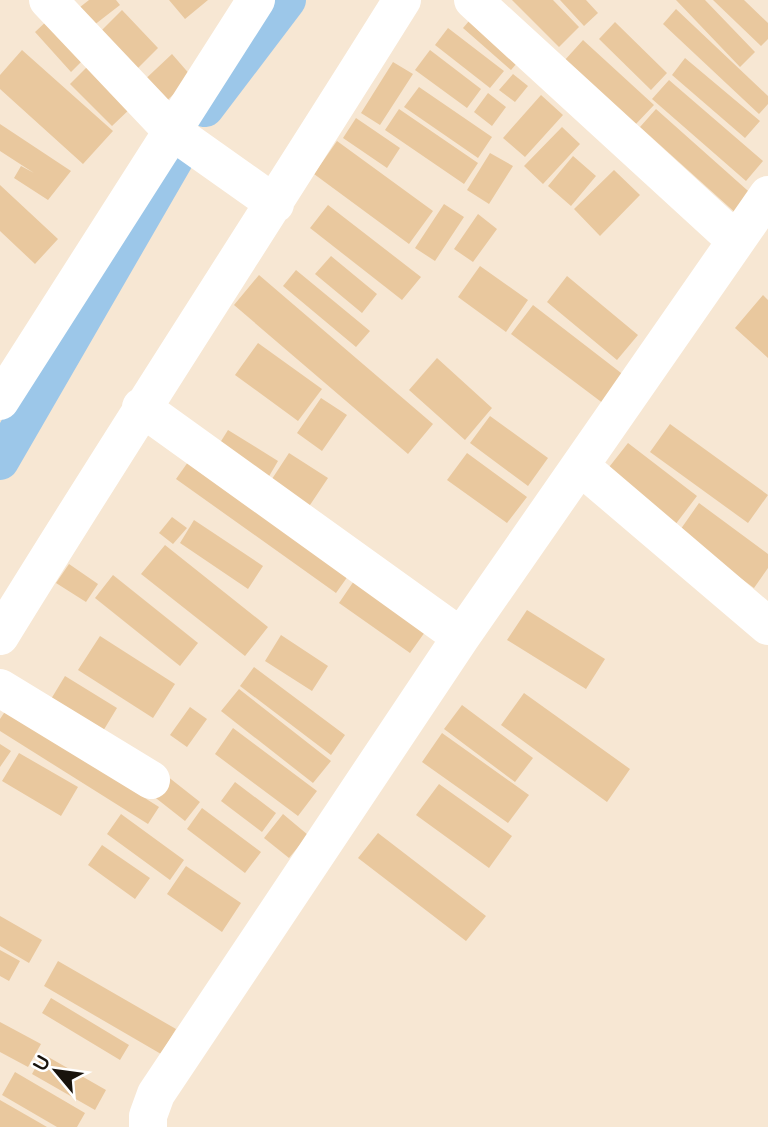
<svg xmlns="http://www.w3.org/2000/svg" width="768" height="1127" viewBox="0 0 768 1127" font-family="'Varela Round',sans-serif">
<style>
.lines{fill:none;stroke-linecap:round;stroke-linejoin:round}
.canal{stroke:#9cc7e9;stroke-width:38}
.building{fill:#e9c89e}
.street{stroke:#fff;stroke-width:38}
</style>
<rect width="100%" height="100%" fill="#f7e7d3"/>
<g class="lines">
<!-- canal -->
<path class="canal" d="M 205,108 L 287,0
M 0,461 L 174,160"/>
</g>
<!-- building -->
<path class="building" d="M 89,0 L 116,0 L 120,5 L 89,29 L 75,11 Z
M 169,0 L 208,0 L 185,19 Z
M 512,0 L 553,0 L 579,27 L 559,47 Z
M 560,0 L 586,0 L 598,13 L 584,26 Z
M 676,0 L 705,0 L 755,52 L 740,67 Z
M 713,0 L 744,0 L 768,23 L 768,39 L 761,46 Z
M 676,9 L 768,96 L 768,104 L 759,114 L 663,24 Z
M 122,10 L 158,48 L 136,70 L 100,32 Z
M 50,18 L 86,57 L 71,72 L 35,32 Z
M 469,21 L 517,63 L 511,70 L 463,28 Z
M 615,22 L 667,73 L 651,90 L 599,39 Z
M 448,28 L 504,71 L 490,88 L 435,45 Z
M 583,40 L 654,105 L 635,125 L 564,61 Z
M 22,50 L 113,131 L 83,164 L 0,89 L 0,75 Z
M 430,50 L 481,89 L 467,108 L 415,70 Z
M 172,54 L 192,77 L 160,107 L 139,85 Z
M 685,58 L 760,121 L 745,138 L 672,75 Z
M 393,62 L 413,74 L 380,125 L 361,113 Z
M 90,64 L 133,106 L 112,126 L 70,84 Z
M 513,74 L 528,86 L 515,102 L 499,90 Z
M 669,80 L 763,161 L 746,181 L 652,99 Z
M 419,87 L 492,137 L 478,158 L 404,107 Z
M 488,93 L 506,107 L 492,126 L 474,112 Z
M 541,95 L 563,115 L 525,157 L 503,138 Z
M 399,109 L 478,163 L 464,184 L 385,130 Z
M 656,109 L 756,198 L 739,216 L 640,127 Z
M 356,118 L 400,148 L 387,168 L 343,138 Z
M 0,124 L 71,171 L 48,200 L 14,178 L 21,166 L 34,173 L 0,151 Z
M 562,127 L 580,144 L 543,184 L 524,166 Z
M 337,141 L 433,211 L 409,244 L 314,174 Z
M 490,153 L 513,166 L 489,204 L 467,190 Z
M 573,156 L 596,176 L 571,206 L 548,186 Z
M 614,170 L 640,195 L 600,236 L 574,209 Z
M 0,185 L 58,239 L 35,264 L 0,231 Z
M 444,204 L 464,217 L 435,261 L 415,248 Z
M 328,205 L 421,277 L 402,300 L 310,228 Z
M 478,214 L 497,229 L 473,262 L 454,249 Z
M 331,256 L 377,294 L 362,313 L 315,274 Z
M 480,266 L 528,300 L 506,332 L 458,297 Z
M 296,270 L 370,331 L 356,347 L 283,286 Z
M 259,275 L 433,424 L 408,454 L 234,305 Z
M 567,276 L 638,335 L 617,360 L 547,302 Z
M 763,295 L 768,300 L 768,358 L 735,328 Z
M 533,305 L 625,376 L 604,404 L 511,334 Z
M 258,343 L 322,389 L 298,421 L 235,375 Z
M 437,358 L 492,408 L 465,440 L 409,390 Z
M 321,398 L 347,415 L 322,451 L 297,433 Z
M 490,416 L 548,458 L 528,486 L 470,443 Z
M 670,424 L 768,495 L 748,523 L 650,452 Z
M 228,430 L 278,461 L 268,478 L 218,446 Z
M 628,443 L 697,496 L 675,525 L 606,471 Z
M 289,453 L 328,478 L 308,508 L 270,482 Z
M 467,453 L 527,497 L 507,523 L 447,480 Z
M 193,455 L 353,569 L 336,593 L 176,479 Z
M 699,503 L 768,554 L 768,568 L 754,588 L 678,533 Z
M 172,517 L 187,528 L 173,544 L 159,533 Z
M 194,520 L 263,566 L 248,589 L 180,543 Z
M 165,545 L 268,627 L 245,656 L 141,574 Z
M 69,564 L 98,584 L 86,602 L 56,583 Z
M 113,575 L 198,643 L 180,666 L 95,598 Z
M 358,575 L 430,625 L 410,653 L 339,603 Z
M 527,610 L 605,659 L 586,689 L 507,640 Z
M 281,635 L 328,666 L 312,691 L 265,661 Z
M 100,636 L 175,684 L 153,718 L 78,670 Z
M 254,667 L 345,735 L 331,755 L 240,686 Z
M 65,676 L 117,708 L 97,741 L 45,709 Z
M 239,689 L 331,761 L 313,783 L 221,711 Z
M 524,693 L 630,769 L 607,802 L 501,725 Z
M 462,705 L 533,758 L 515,782 L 444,729 Z
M 190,707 L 207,719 L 187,747 L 170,735 Z
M 6,710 L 159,807 L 148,824 L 0,731 L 0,719 Z
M 233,728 L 317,791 L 298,816 L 215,754 Z
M 442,733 L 529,795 L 508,823 L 422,762 Z
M 0,744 L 11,751 L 0,767 Z
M 19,753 L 78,787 L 61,816 L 2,781 Z
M 167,776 L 200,802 L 185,821 L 152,795 Z
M 235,782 L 276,813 L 262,832 L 221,801 Z
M 439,784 L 512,836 L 489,868 L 416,815 Z
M 202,808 L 261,852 L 245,873 L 187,829 Z
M 121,814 L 184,860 L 170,880 L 107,834 Z
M 283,814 L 308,835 L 289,858 L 264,838 Z
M 378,833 L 486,916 L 466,941 L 358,858 Z
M 102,845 L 150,878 L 135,899 L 88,865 Z
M 186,866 L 241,903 L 222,932 L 167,894 Z
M 0,916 L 42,940 L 29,963 L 0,946 Z
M 0,950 L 20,961 L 9,981 L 0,976 Z
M 58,961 L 176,1029 L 161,1054 L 44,986 Z
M 51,998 L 129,1045 L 120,1060 L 42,1013 Z
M 0,1022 L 41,1044 L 28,1067 L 0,1052 Z
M 43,1054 L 106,1090 L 95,1110 L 32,1074 Z
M 15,1072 L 85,1113 L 77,1127 L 57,1127 L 2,1095 Z
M 0,1100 L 47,1127 L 0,1127 Z"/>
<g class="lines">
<!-- street -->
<path class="street" d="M 48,0 L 172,131 L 275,204
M 473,0 L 735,240
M 0,401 L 256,0
M 141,407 L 461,637
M 580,466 L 768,626
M 0,636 C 131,423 269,213 402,0
M 0,688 L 151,780
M 148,1127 L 148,1116 L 156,1094 L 461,637 L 768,195"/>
</g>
<!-- north arrow -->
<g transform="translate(56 1071) rotate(299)" stroke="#ffffff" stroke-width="5" paint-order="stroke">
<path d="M0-5L12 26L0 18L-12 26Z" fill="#19130c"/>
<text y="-10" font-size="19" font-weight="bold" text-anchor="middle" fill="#19130c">U</text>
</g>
</svg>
